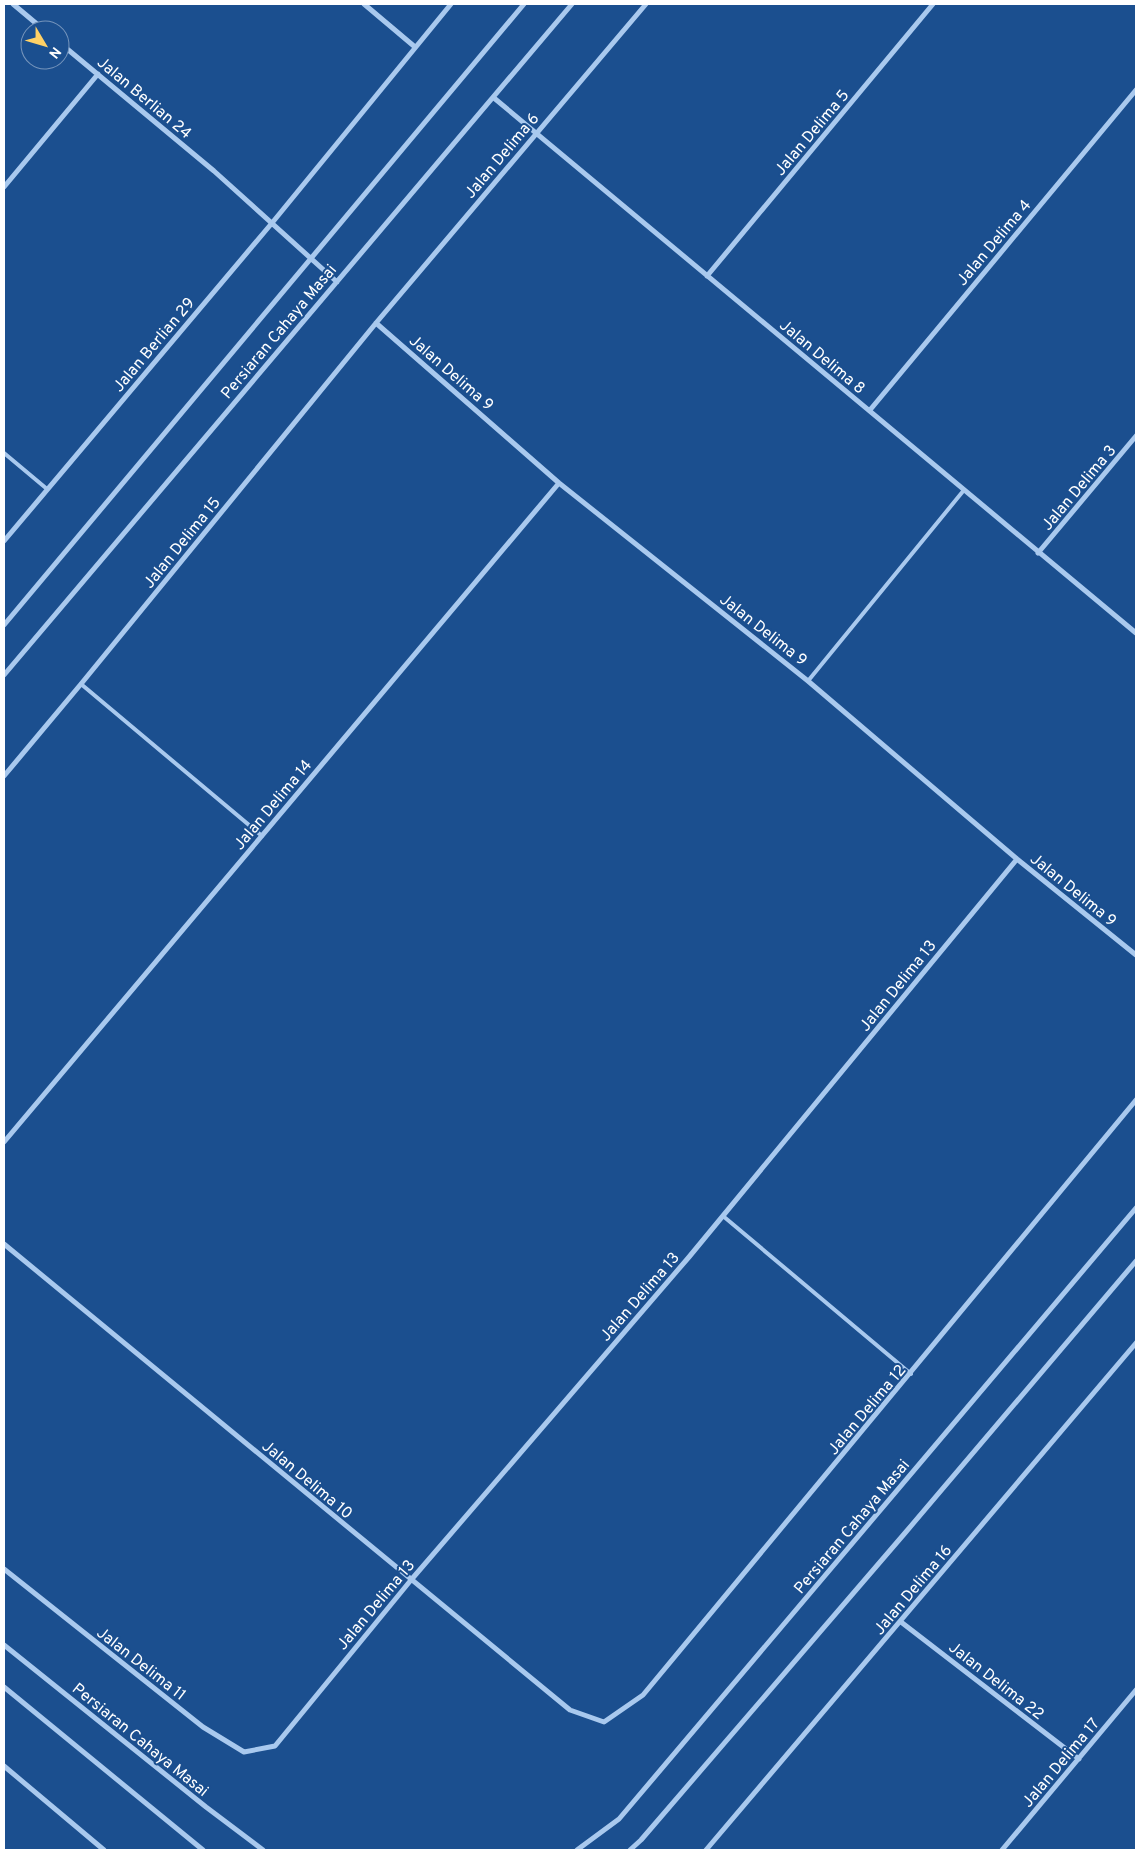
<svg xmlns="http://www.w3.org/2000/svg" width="1140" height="1854" viewBox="0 0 1140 1854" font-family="Overpass,sans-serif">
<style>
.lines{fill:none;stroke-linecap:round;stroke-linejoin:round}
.lane{stroke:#a9c9ee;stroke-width:4}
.street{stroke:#a9c9ee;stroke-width:5}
.labels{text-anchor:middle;stroke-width:4;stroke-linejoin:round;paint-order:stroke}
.street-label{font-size:16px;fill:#fff;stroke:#1b4f8f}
</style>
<rect width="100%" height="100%" fill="#1b4f8f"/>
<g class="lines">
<!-- lane -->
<path class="lane" d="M 4,453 L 47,489
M 808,681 L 964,490
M 81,684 L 262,836
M 723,1216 L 911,1374"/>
<!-- street -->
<path class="street" d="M 13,4 L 44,30
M 364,4 L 415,47
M 60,43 L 214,171 L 337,282
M 494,98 L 1136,633
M 4,187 L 98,74
M 707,276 L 933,4
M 376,323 L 559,483 L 808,681 L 1017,859 L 1136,955
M 870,410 L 1136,90
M 4,541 L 272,223 L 451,4
M 1038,553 L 1136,436
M 4,625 L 524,4
M 4,675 L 572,4
M 4,776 L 81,684 L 376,323 L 646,4
M 4,1142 L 559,483
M 4,1244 L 570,1710 L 604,1722 L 643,1695 L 1136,1100
M 4,1569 L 203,1727 L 244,1752 L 275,1746 L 411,1580 L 689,1257 L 1017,859
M 901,1622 L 1079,1759
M 4,1645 L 206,1807 L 263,1850
M 4,1687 L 203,1850
M 4,1766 L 104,1850
M 577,1850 L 619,1819 L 1136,1208
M 630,1850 L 641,1840 L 905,1533 L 1136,1261
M 706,1850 L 1136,1343
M 1002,1850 L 1136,1690"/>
</g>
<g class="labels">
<!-- street labels -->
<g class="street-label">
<text transform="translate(145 97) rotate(40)" y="6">Jalan Berlian 24</text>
<text transform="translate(811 132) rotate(-50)" y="6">Jalan Delima 5</text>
<text transform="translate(501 155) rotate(-50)" y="6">Jalan Delima 6</text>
<text transform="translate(993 242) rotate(-50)" y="6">Jalan Delima 4</text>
<text transform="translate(278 331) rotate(-50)" y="6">Persiaran Cahaya Masai</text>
<text transform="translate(153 344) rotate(-50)" y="6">Jalan Berlian 29</text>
<text transform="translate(823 356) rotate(40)" y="6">Jalan Delima 8</text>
<text transform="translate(452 372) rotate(41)" y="6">Jalan Delima 9</text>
<text transform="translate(1078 487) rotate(-50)" y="6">Jalan Delima 3</text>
<text transform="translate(181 542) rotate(-51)" y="6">Jalan Delima 15</text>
<text transform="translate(764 629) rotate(38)" y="6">Jalan Delima 9</text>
<text transform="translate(272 804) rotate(-50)" y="6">Jalan Delima 14</text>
<text transform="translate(1074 889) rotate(39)" y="6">Jalan Delima 9</text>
<text transform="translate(897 985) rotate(-51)" y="6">Jalan Delima 13</text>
<text transform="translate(639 1296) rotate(-49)" y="6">Jalan Delima 13</text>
<text transform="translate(866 1409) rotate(-50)" y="6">Jalan Delima 12</text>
<text transform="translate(308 1479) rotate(40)" y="6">Jalan Delima 10</text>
<text transform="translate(851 1526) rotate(-50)" y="6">Persiaran Cahaya Masai</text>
<text transform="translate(912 1589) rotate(-50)" y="6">Jalan Delima 16</text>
<text transform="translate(375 1604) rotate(-50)" y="6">Jalan Delima 13</text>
<text transform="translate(142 1663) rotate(38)" y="6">Jalan Delima 11</text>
<text transform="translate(997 1680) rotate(38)" y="6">Jalan Delima 22</text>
<text transform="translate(141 1739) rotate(39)" y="6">Persiaran Cahaya Masai</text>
<text transform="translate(1060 1762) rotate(-50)" y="6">Jalan Delima 17</text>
</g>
</g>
<!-- border -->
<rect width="1140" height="1854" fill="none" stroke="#ffffff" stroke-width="10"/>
<!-- north arrow -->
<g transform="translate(45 45) rotate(128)"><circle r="24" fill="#1b4f8f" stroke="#7695bc"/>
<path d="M0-4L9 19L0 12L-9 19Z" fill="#ffd166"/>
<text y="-8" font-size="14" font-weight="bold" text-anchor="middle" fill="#ffffff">N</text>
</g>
</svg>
